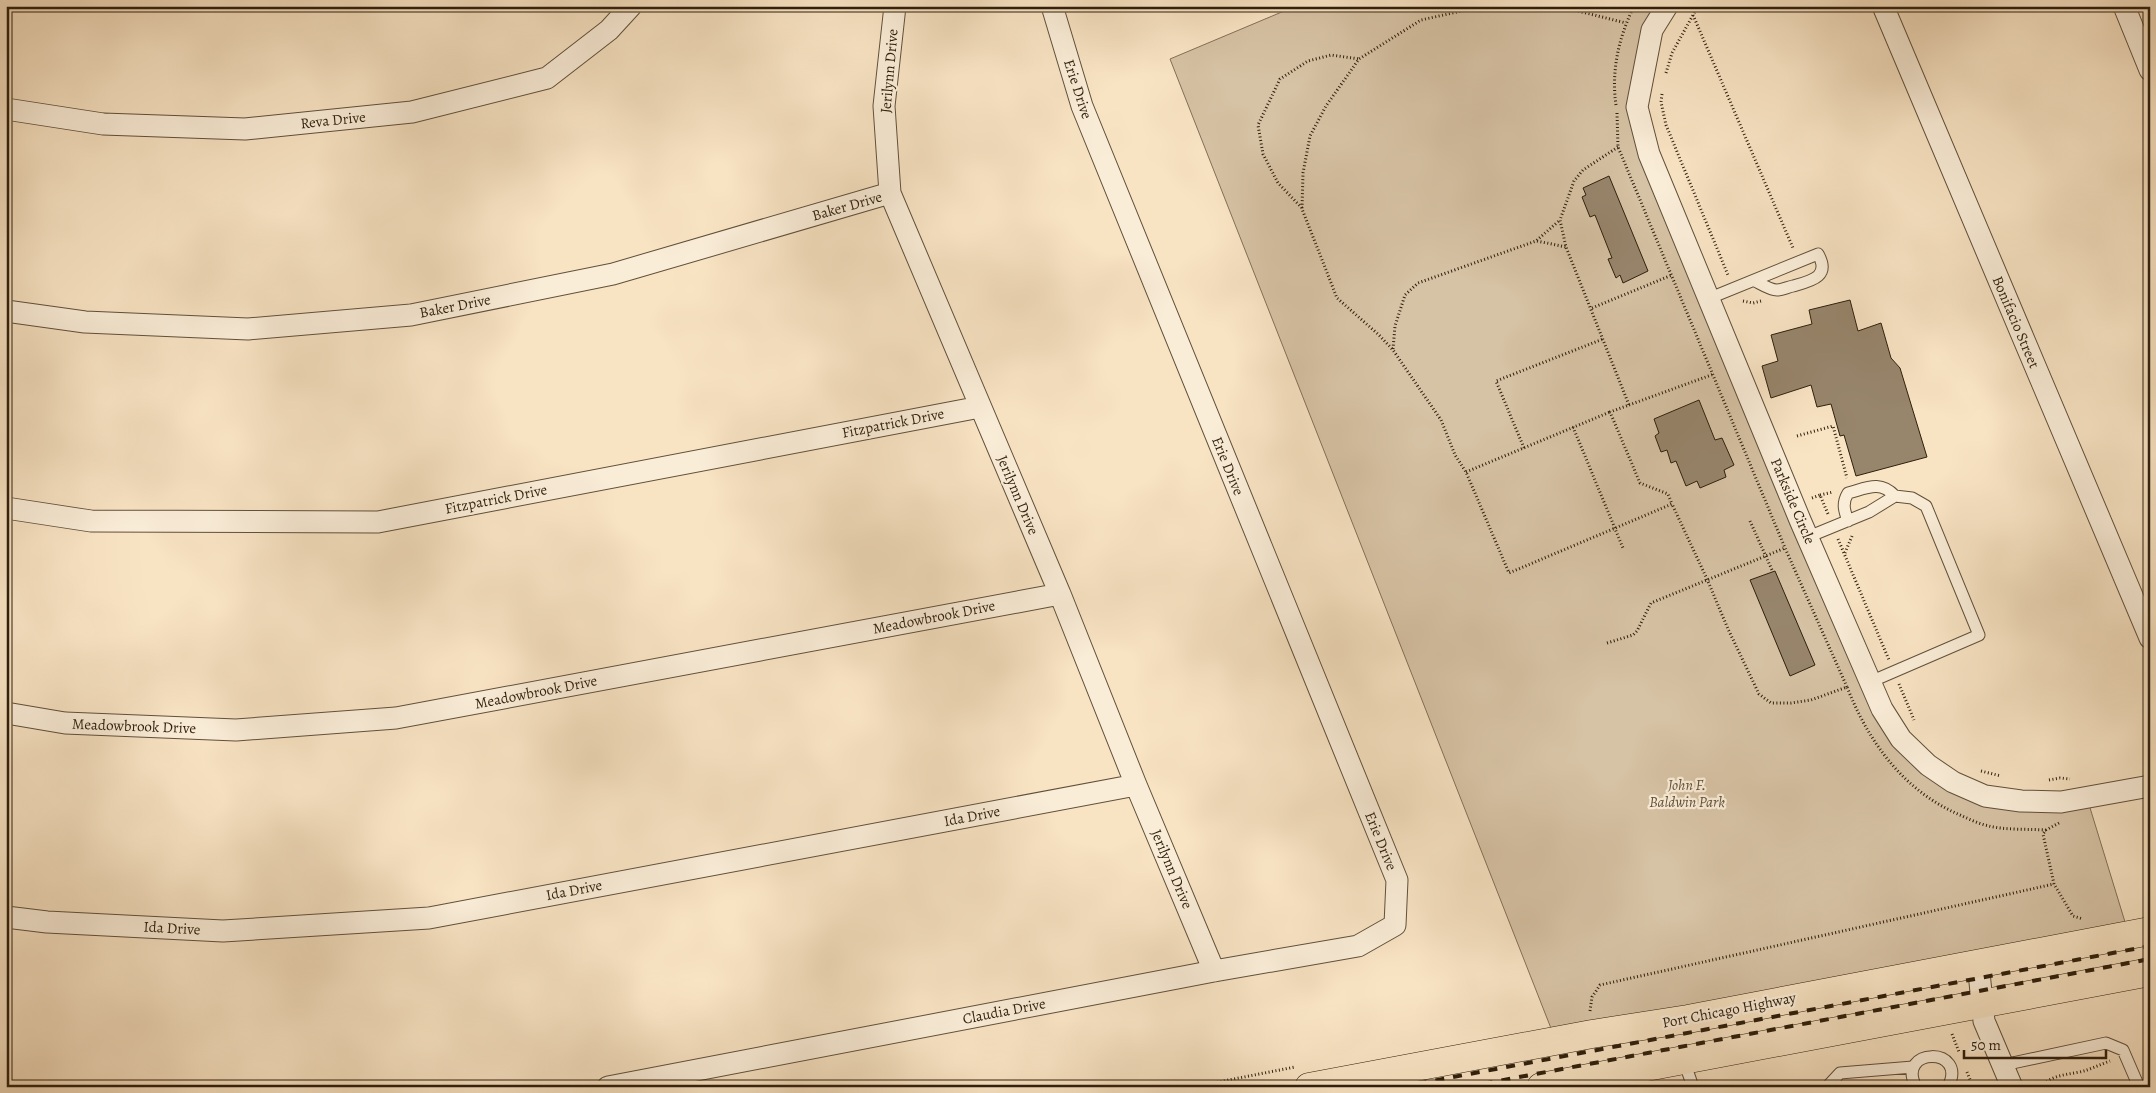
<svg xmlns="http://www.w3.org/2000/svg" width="2156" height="1093" viewBox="0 0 2156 1093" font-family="Alegreya,serif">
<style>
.green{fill:#d6c2a4;stroke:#827058}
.building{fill:#97856c;stroke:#2e1f0d}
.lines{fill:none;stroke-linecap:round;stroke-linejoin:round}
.lane-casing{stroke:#60503a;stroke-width:13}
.street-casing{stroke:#60503a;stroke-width:23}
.primary-casing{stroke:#2e1f0d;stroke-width:29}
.path{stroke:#2e1f0d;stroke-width:3;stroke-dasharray:1 2.5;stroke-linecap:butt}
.lane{stroke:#faedd8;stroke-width:11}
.street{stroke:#faedd8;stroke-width:21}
.primary{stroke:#f8e3c3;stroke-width:28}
.rail{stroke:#2e1f0d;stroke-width:4;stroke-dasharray:9 9;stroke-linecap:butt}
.labels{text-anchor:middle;stroke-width:4.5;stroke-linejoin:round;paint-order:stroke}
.street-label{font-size:15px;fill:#2e1f0d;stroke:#faedd8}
.park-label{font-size:15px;font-style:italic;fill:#60503a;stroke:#faedd8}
</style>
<rect width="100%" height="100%" fill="#f8e3c3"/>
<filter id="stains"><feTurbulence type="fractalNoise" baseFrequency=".004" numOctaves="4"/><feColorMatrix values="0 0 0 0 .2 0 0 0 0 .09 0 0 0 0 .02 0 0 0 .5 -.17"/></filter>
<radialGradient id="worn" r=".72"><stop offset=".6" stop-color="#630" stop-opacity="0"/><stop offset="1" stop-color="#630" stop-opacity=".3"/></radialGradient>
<!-- green -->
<path class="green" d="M 1296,6 L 1667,6 L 1637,107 L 1901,738 L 1985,796 L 2087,798 L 2129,935 L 1556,1041 L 1170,59 Z"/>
<!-- building -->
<path class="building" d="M 1609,176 L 1648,271 L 1623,283 L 1620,275 L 1616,278 L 1608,259 L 1612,258 L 1595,215 L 1590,217 L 1582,197 L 1586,195 L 1583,188 Z
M 1850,300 L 1858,331 L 1881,323 L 1891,358 L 1900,368 L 1927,457 L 1856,476 L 1844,435 L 1840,436 L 1831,404 L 1817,407 L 1811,385 L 1771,398 L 1762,366 L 1778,361 L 1771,335 L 1812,324 L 1809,310 Z
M 1699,400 L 1715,440 L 1722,438 L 1734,465 L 1724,470 L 1726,477 L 1700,488 L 1697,481 L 1686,486 L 1676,461 L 1671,463 L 1667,450 L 1661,452 L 1655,436 L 1659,433 L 1654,419 Z
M 1775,571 L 1815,665 L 1790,676 L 1750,580 Z"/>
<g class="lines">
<!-- lane casing -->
<g class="lane-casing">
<path id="lane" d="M 1710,298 L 1818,254 C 1831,277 1811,281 1793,286 C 1788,287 1782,290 1777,290 C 1770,290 1761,284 1755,281
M 1848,521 C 1844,510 1842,503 1848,493 C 1867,488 1880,480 1895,496
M 1808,537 L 1869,512 L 1895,496 L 1912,498 L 1926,506 L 1979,635 L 1870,682
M 1684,1061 L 1693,1087
M 2003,1065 L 2106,1043 L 2123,1050 L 2139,1087
M 1827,1087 L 1840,1073 L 1913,1067
M 1916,1087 C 1895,1047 1969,1046 1948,1087"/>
</g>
<!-- street casing -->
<g class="street-casing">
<path id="street" d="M 895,6 L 884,106 L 890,193 L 1060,594 L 1136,785 L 1214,971
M 1667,6 L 1652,30 L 1637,107 L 1649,154 L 1800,520 L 1882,709 L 1901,739 L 1928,765 L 1953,782 L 1985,796 L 2021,801 L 2061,802 L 2150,786
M 1883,6 L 2150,638
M 2124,6 L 2150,70
M 6,109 L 103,124 L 245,129 L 412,112 L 547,78 L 609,30 L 631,6
M 6,311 L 85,322 L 248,329 L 411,315 L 613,274 L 890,193
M 6,508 L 91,521 L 378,522 L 980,407
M 6,713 L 65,723 L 236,730 L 396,718 L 1060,594
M 6,917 L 47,922 L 223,931 L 429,918 L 1136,785
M 1978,963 L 1984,1021 L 2012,1087
M 608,1087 L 1214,971 L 1358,946 L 1395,925 L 1397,880 L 1082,106 L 1052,6"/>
</g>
<!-- primary casing -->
<g class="primary-casing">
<path id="primary" d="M 1309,1087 L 1592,1034 L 1688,1019 L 2150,931
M 1541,1087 L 2150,972"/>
</g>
<!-- path -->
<path class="path" d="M 1484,6 L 1421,20 L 1359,59 L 1326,106 L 1310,136 L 1303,173 L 1302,209 L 1337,298 L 1379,335 L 1393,350 L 1441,420 L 1455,455 L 1466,472 L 1509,573 L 1672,504 L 1707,579 L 1728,629 L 1759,694 L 1771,703 L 1791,703 L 1811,700 L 1847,687 C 1869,743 1904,791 1960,815 C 1969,819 1979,824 1989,826 C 2003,830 2030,829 2046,830
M 1558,6 L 1626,23
M 1693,15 L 1793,248
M 1666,73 L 1672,53 L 1698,6
M 1662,94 L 1661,102 L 1666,125 L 1728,275
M 1616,105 C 1611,70 1619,37 1634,6
M 1617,113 L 1618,147 L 1785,548 L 1847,687
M 1618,147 L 1583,170 L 1574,181 L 1560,220 L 1566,247 L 1629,405 L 1610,412 L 1640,483 L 1668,494 L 1672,504
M 1302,208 L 1278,183 L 1263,154 L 1258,125 L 1280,79 L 1308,61 L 1331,55 L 1359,59
M 1537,241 L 1566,247
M 1743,301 L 1753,303 L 1761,301
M 1592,308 L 1672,275
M 1393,349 L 1395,326 L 1405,295 L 1418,283 L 1536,241 L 1560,220
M 1629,405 L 1714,374
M 1573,427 L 1623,548
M 1797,436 L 1833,426 L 1847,478
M 1524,448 L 1496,381 L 1603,339
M 1466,472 L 1610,412
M 1820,495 L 1833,492
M 1812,498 L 1820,495 L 1828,514
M 1750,521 L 1772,570
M 1838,539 L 1889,660
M 1845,553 L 1852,536
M 1607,643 L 1633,635 L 1637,631 L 1651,603 L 1785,548
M 1899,684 L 1914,720
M 1981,771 L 2001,776
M 2049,780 L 2060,778 L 2070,779
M 2059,823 L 2046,830 L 2043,834 L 2054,884 L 2073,916 L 2083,919
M 1590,1011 L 1592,997 L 1600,985 L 2054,884
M 1952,1034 L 1959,1052
M 1967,1072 L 1973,1087
M 1193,1087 L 1295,1067
M 2042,1087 C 2051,1073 2073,1075 2087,1070 C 2095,1067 2102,1064 2110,1061"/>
<!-- lane -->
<use href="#lane" class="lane"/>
<!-- street -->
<use href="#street" class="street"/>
<!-- primary -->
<use href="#primary" class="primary"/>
<!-- rail -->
<path class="rail" d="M 1400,1087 L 2150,946
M 1466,1087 L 2150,959"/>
</g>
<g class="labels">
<!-- street labels -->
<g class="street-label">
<text transform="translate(889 71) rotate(-85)" y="5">Jerilynn Drive</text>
<text transform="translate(1078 89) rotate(72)" y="5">Erie Drive</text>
<text transform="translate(333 120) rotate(-6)" y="5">Reva Drive</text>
<text transform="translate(847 206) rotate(-16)" y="5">Baker Drive</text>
<text transform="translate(455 306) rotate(-11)" y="5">Baker Drive</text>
<text transform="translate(2016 322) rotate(67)" y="5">Bonifacio Street</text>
<text transform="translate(893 423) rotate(-11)" y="5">Fitzpatrick Drive</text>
<text transform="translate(1228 466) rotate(68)" y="5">Erie Drive</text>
<text transform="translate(1018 495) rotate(67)" y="5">Jerilynn Drive</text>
<text transform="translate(496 499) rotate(-11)" y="5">Fitzpatrick Drive</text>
<text transform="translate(1793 501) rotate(67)" y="5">Parkside Circle</text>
<text transform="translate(934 617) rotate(-11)" y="5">Meadowbrook Drive</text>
<text transform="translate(536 692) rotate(-11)" y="5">Meadowbrook Drive</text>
<text transform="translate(134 726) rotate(2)" y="5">Meadowbrook Drive</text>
<text transform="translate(972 816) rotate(-11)" y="5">Ida Drive</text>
<text transform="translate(1381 841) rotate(68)" y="5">Erie Drive</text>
<text transform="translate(1172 869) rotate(67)" y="5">Jerilynn Drive</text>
<text transform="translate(574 890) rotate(-11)" y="5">Ida Drive</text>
<text transform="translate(172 928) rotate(3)" y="5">Ida Drive</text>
<text transform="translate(1729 1010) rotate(-11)" y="5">Port Chicago Highway</text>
<text transform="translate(1004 1011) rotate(-11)" y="5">Claudia Drive</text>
</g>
<!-- park labels -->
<g class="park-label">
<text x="1687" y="790">John F.<tspan x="1687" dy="17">Baldwin Park</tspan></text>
</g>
</g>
<!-- margin -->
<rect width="2156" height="1093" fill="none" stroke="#f8e3c3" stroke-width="25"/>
<rect x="8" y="8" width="2141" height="1078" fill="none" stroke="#2e1f0d" stroke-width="2.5"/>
<rect x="12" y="12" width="2131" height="1068" fill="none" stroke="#2e1f0d"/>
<!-- scale -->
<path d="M1964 1050v8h142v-8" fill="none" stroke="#2e1f0d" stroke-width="2.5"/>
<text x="1971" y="1050" font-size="15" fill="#2e1f0d" stroke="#faedd8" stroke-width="4" paint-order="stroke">50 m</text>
<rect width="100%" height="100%" filter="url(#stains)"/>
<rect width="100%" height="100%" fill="url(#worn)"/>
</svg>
